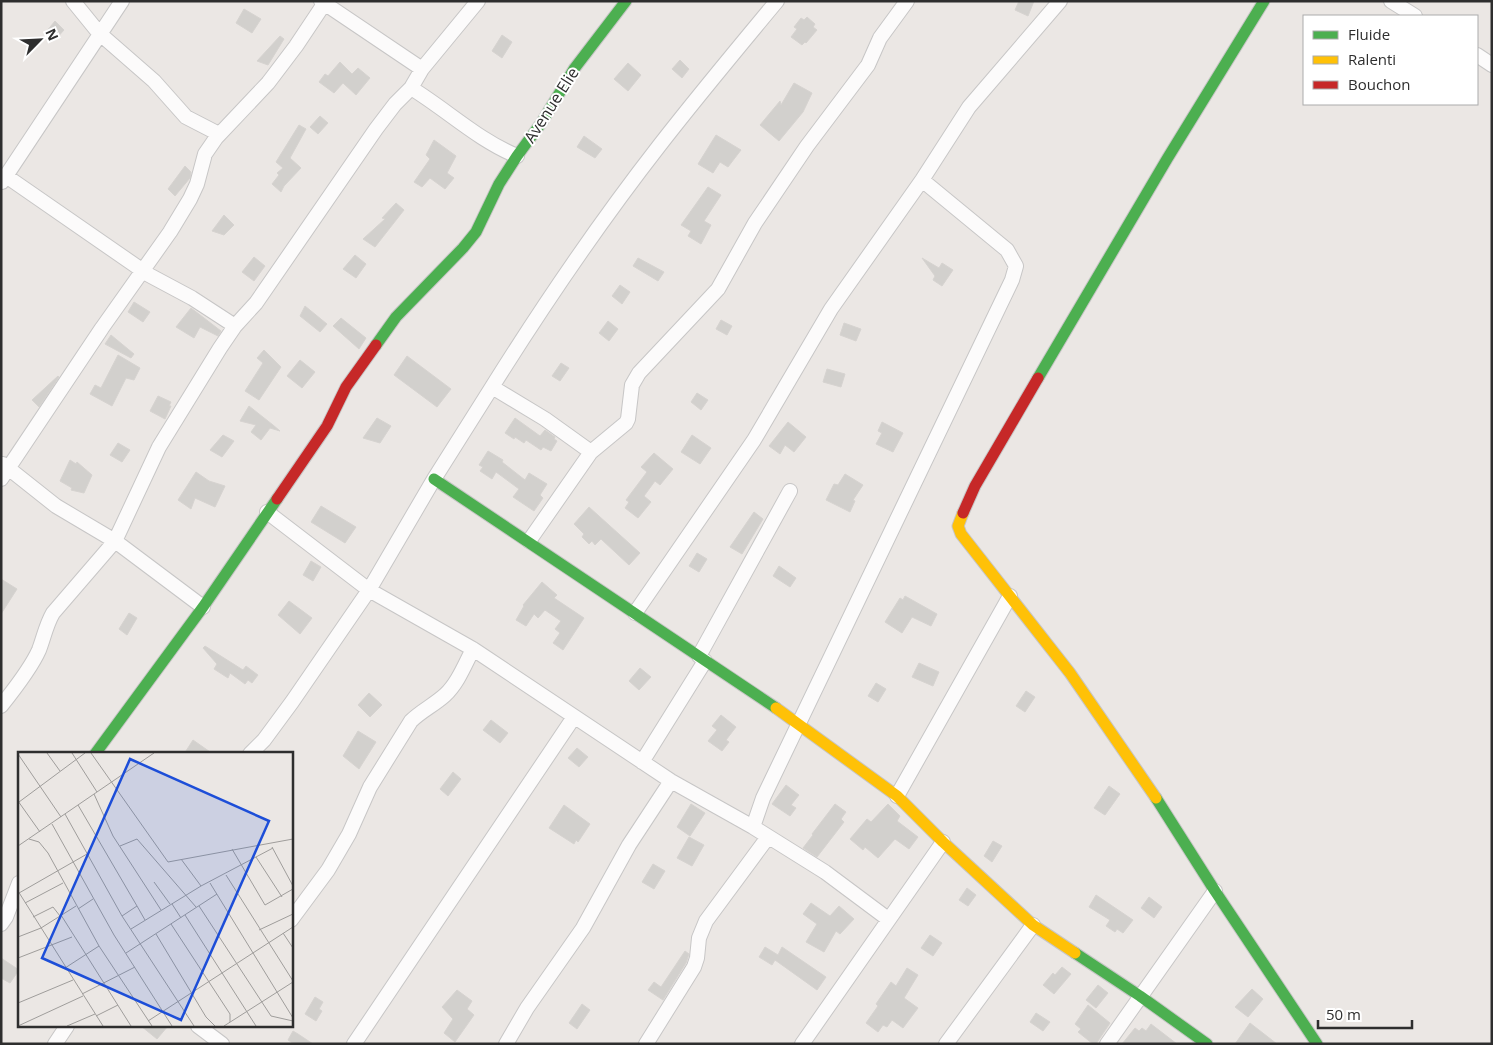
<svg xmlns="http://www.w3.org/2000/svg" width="1493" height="1045" viewBox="0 0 1493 1045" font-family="'Open Sans',sans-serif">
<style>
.building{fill:#d2d0cd;stroke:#d6d3d0}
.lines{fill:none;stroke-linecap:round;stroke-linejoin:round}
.street-casing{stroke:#c7c6c6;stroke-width:16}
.fast-casing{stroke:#c7c6c6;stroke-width:13}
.slow-casing{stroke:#c7c6c6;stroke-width:13}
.jam-casing{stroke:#c7c6c6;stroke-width:13}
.street{stroke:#fcfbfb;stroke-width:14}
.fast{stroke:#4caf50;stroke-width:11}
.slow{stroke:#ffc107;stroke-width:11}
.jam{stroke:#c62828;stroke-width:11}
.labels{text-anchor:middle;stroke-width:4;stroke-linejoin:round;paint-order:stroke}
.street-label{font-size:16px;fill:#2e2e2e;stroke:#fff}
.inset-road{fill:none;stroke:#9f9d9b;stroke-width:1}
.view{fill:#1d4ed8;fill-opacity:0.15;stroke:#1d4ed8;stroke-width:2.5}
.inset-edge{fill:none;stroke:#2e2e2e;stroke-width:2.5}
</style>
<rect width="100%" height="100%" fill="#ebe7e4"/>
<!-- building -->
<path class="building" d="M 1019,1 L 1034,1 L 1028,16 L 1015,10 Z
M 244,9 L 261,19 L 252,33 L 236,23 Z
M 807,17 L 815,24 L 813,27 L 817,30 L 806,43 L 805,42 L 802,45 L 791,37 L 797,29 L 794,27 L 801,18 L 804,20 Z
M 55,21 L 64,30 L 55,40 L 46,32 Z
M 502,35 L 512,42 L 502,58 L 492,51 Z
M 280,36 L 284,39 L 268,65 L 257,61 Z
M 680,60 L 689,69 L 682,78 L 672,69 Z
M 340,62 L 352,74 L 358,68 L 370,78 L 356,95 L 343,83 L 334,93 L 319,82 L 325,74 L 328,76 Z
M 628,63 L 641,75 L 628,91 L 614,79 Z
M 794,83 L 812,93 L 803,112 L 779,141 L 760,125 L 780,101 L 781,105 Z
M 320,116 L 328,123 L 318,134 L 310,127 Z
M 299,125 L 306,129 L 290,158 L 301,168 L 284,186 L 281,192 L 272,184 L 279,175 L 277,173 L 283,168 L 276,162 Z
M 716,135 L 741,150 L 728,167 L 720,162 L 713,173 L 698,164 Z
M 584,136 L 602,149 L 595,158 L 577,147 Z
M 434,140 L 456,156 L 447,173 L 454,178 L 445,189 L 430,178 L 422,187 L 414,182 L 430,159 L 426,155 Z
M 185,166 L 191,172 L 190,178 L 175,196 L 168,189 Z
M 708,187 L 721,195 L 704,221 L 711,225 L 701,244 L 688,236 L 691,231 L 681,225 Z
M 396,203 L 404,210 L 375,247 L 363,239 L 385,219 L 382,218 Z
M 224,215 L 234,225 L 224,235 L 212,231 Z
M 355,255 L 366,264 L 356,278 L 343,269 Z
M 254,257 L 265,266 L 254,281 L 242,272 Z
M 638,258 L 664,272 L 658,281 L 633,266 Z
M 922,258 L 939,268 L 942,263 L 953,270 L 942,286 L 933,280 L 935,276 Z
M 620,285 L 630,292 L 622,304 L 612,296 Z
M 134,302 L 150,312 L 143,322 L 128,312 Z
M 305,306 L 327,324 L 320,332 L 300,316 Z
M 191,308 L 221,331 L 218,336 L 200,327 L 194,338 L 176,327 Z
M 341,318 L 366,338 L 359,349 L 333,326 Z
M 721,320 L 732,326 L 727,335 L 716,329 Z
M 608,321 L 618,329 L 609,341 L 599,333 Z
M 844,323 L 861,329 L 856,341 L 840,335 Z
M 111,335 L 134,354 L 131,358 L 105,344 Z
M 264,350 L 281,367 L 259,400 L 245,391 L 263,363 L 257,358 Z
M 118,355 L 140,368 L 134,380 L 126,378 L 112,406 L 90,394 L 95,385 L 101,388 Z
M 407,356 L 451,389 L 437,407 L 394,375 Z
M 300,360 L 315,372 L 302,388 L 287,376 Z
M 561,363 L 569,368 L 560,381 L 552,376 Z
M 827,369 L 845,374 L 841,387 L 823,382 Z
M 58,376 L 59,377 L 39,407 L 32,400 Z
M 697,393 L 708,400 L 701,410 L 691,402 Z
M 158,396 L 171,402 L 169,406 L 171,406 L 165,419 L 150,411 Z
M 249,406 L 273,425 L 280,431 L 270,428 L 261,440 L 251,432 L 256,425 L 240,421 Z
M 377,418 L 391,426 L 380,443 L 363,438 Z
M 515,418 L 540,436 L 545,430 L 555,437 L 554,439 L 557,441 L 551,451 L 543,447 L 541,450 L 526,440 L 524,443 L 515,437 L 514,439 L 505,433 Z
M 788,422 L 806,437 L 794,452 L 785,445 L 780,454 L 769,446 Z
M 882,422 L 903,433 L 893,452 L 876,444 L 882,433 L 878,431 Z
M 223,435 L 234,441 L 222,457 L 210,450 Z
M 692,435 L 711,448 L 700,464 L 681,452 Z
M 118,443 L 130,450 L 122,462 L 110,455 Z
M 488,451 L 503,460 L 502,462 L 525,480 L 529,473 L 547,484 L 540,495 L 543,498 L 534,511 L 513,497 L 519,489 L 496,472 L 492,479 L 480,471 L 483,467 L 479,465 Z
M 654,453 L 673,469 L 660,485 L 655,481 L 644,496 L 651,502 L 638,518 L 625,508 L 629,502 L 626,500 L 647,472 L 641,467 Z
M 70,460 L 76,464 L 77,462 L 92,475 L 84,493 L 71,490 L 72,488 L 60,481 Z
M 196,472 L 209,481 L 225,486 L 215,507 L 195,498 L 191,509 L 178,500 Z
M 845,474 L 863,485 L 853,500 L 855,501 L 850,512 L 826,500 L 834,484 L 838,485 Z
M 321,506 L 356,527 L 345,543 L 311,522 Z
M 589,507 L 640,553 L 629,565 L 601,539 L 595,545 L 592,541 L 589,544 L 582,537 L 584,534 L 574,524 Z
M 754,512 L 763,519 L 742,554 L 730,547 Z
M 697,553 L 707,559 L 699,572 L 689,566 Z
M 311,561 L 321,567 L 313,581 L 303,575 Z
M 779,566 L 796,578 L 790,587 L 773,576 Z
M 1,579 L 17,589 L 1,614 Z
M 542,582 L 557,595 L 554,598 L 584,618 L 563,650 L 553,643 L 560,633 L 555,629 L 561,621 L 545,610 L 538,618 L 534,614 L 526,626 L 516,620 L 524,606 L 523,605 Z
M 905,596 L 937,614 L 931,626 L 912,617 L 902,633 L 885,622 L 900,598 L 903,600 Z
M 289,601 L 312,618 L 300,634 L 278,615 Z
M 129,613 L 137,618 L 127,635 L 119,629 Z
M 205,646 L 243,670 L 246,666 L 258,675 L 252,683 L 248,680 L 245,684 L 230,673 L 228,678 L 214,669 L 217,664 L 203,648 Z
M 919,663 L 939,672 L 933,686 L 912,677 Z
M 640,668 L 651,677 L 639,690 L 629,681 Z
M 876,683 L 886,689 L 878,702 L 868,696 Z
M 1026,691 L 1035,697 L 1025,712 L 1016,706 Z
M 369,693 L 382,705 L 370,717 L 358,705 Z
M 721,715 L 736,727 L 726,740 L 729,742 L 722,751 L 708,741 L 717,730 L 712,726 Z
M 491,720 L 508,733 L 500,743 L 483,730 Z
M 358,731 L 376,742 L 359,769 L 343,756 Z
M 193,740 L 213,754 L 184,754 Z
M 577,748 L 588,757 L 579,767 L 568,758 Z
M 453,772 L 461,779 L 448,796 L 440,789 Z
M 786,785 L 799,795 L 791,805 L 796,808 L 790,816 L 772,804 Z
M 1109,786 L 1120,794 L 1105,815 L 1094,808 Z
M 691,804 L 705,813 L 690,836 L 677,827 Z
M 835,804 L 846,812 L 841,819 L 844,822 L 817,857 L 803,848 L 813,835 L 812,834 Z
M 888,804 L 900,816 L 897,821 L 918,837 L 909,849 L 895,839 L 878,858 L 865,847 L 863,850 L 850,839 L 867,819 L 871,822 Z
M 564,805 L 590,824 L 578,842 L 576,840 L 574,844 L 549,828 Z
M 689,837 L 704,845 L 692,866 L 677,858 Z
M 993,841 L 1002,846 L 992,862 L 984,856 Z
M 653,864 L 665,871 L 654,889 L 642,882 Z
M 967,888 L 976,895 L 968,906 L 959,900 Z
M 1096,895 L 1133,920 L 1123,933 L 1117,929 L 1115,932 L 1106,926 L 1110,920 L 1089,907 Z
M 1149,897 L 1162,907 L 1154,918 L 1141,908 Z
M 811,903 L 830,916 L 839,906 L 854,919 L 840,934 L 836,931 L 824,952 L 806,942 L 817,924 L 803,914 Z
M 930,935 L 942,943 L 933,956 L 921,948 Z
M 765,947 L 778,955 L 782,947 L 826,977 L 817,990 L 775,960 L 772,965 L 759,957 Z
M 685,951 L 689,954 L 686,963 L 663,1000 L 648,990 L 654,982 L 661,987 Z
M 1,958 L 19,970 L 10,983 L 1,978 Z
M 1062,967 L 1071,974 L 1054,994 L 1043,985 L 1053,973 L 1055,975 Z
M 907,968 L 918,975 L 904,998 L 918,1008 L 903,1028 L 892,1020 L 887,1027 L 883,1025 L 878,1032 L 866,1023 L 878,1006 L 876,1004 L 891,982 L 896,986 Z
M 1098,985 L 1108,993 L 1096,1008 L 1086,1000 Z
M 1252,989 L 1263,999 L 1248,1017 L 1235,1007 Z
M 457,990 L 472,1001 L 467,1009 L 474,1015 L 455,1042 L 444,1033 L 453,1019 L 442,1007 Z
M 315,997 L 323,1002 L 319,1009 L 322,1011 L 316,1021 L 305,1014 Z
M 582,1004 L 590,1010 L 577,1029 L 569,1023 Z
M 1088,1005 L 1110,1023 L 1096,1044 L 1093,1044 L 1078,1032 L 1081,1029 L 1075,1024 Z
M 1036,1013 L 1050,1022 L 1043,1031 L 1030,1022 Z
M 1250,1023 L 1277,1044 L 1235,1044 Z
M 1151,1024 L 1177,1044 L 1122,1044 L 1135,1028 L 1139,1031 L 1142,1028 L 1146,1031 Z
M 141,1026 L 168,1026 L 157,1039 Z
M 293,1031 L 298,1034 L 313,1044 L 294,1044 L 288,1040 Z"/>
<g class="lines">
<!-- street casing -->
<g class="street-casing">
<path id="street" d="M 73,1 L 99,33 L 154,81 L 186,117 L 219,134
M 321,1 L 422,69
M 1391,1 L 1415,16
M 1477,55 L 1492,65
M 411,88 C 447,110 478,140 517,156
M 6,176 L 149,275 L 192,298 L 235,326
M 2,182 L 122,1
M 492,387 C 544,304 599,223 659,146 C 697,97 737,49 777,1
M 591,452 L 626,423 L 628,419 L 632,385 L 639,373 L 718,289 L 755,223 L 807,146 L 868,65 L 880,38 L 907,1
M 3,464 L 56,506 L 115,541 L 203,607
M 1,479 L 102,328 L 170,232 L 190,199 L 197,184 L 205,154 L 216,138 L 268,83 L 296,46 L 324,4
M 267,512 L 369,590 L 473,649 L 671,781 L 753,827 L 825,872 L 888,919
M 635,613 L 754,440 L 831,309 L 922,180 L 969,107 L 1060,1
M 699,656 L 790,491
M 1,706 C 13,691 31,668 39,650 C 44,637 46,625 53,613 L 115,541 L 159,447 L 220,348 L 235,326 L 256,303 L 376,129 L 395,104 L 411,88 L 422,69 L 478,1
M 250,754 L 264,740 L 292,702 L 369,590 L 434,479 L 492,387 L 545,419 L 591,452 L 529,541
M 642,762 L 705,661
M 897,796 L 1010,596
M 753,827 L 763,798 L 1012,280 L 1016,266 L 1007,250 L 922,180
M 291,920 L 328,870 L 349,834 L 370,787 L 411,721 C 421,711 434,705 445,695 C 458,683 465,664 473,649
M 1,924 L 6,917 L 19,883
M 198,1026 L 222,1044
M 55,1044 L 67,1026
M 354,1044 L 574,717
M 506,1044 L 527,1008 L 583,928 L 629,845 L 671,781
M 646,1044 L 694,967 L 697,958 L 699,938 L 706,921 L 768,837
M 802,1044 L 943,842
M 946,1044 L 1033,925
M 1107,1044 L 1215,891"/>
</g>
<!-- fast casing -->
<g class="fast-casing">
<path id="fast" d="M 376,345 L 396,317 L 463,248 L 476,232 L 499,184 L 517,156 L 542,122 L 574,69 L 626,1
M 1038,378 L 1167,159 L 1264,1
M 434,479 L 776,708
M 95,754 L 203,607 L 277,499
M 1156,798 L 1215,891 L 1317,1044
M 1075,953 L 1140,996 L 1207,1044"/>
</g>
<!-- slow casing -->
<g class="slow-casing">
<path id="slow" d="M 963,513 L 958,526 L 961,534 L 1070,673 L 1156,798
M 776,708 L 897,796 L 943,842 L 1033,925 L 1075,953"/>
</g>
<!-- jam casing -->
<g class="jam-casing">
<path id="jam" d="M 277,499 L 327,426 L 346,387 L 376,345
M 963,513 L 975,486 L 1038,378"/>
</g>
<!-- street -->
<use href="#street" class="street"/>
<!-- fast -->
<use href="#fast" class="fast"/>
<!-- slow -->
<use href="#slow" class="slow"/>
<!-- jam -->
<use href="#jam" class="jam"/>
</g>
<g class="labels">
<!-- street labels -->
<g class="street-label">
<text transform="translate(551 105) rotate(-57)" y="6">Avenue Elie</text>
</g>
</g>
<!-- overview -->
<g transform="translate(18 752)">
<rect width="275" height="275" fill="#ebe7e4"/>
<path class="inset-road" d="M 29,1 L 42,19M 54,1 L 79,40M 73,1 L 150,110 L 275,87M 0,2 L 43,65M 76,42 L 95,84 L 143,158M 0,49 L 22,80M 1,50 L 67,1M 60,53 L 119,154M 47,62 L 104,164M 34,72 L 96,183 L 154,274M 11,87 L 21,90 L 30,101 L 81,194 L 134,274M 0,94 L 136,1M 102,94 L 119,87 L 178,155M 254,95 L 275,134M 214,97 L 247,153 L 275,137M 238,105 L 264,145M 163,107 L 183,134M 208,123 L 275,229M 136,130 L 152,152M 192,131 L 275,266M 0,139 L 85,274M 1,141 L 69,102M 7,151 L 45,131M 154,152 L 163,166M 181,154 L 253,264 L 275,269M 60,157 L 75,147M 43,163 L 113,274M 167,163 L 238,274M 15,165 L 35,155 L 42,164M 127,168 L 119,154 L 104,164 L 176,274M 153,172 L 212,262 L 212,270M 113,177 L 183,134 L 255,96M 241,178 L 275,162M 265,181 L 275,196M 138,182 L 188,265 L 197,274M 0,185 L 23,176 L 58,154M 108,201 L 199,142M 0,206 L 54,185M 47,216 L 81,194M 64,242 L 117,215M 0,251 L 55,228M 78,264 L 100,253M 130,269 L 275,175M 0,274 L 65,244M 49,274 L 77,262M 206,274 L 275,230"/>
<path class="view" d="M 112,7 L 251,69 L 163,268 L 24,206 Z"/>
<rect width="275" height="275" class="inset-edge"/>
</g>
<!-- border -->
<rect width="1493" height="1045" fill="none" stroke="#2e2e2e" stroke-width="5"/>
<!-- legend -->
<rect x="1303" y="15" width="175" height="90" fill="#ffffff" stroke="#ababab"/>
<rect x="1313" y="31" width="25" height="8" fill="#4caf50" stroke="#ababab"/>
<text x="1348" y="40" font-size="15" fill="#2e2e2e">Fluide</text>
<rect x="1313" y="56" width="25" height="8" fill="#ffc107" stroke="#ababab"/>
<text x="1348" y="65" font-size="15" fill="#2e2e2e">Ralenti</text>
<rect x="1313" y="81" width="25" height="8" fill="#c62828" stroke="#ababab"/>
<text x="1348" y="90" font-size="15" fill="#2e2e2e">Bouchon</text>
<!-- north arrow -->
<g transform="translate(40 40) rotate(66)" stroke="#ffffff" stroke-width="4" paint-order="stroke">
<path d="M0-4L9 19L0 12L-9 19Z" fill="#2e2e2e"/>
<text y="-8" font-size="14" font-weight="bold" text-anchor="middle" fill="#2e2e2e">N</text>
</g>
<!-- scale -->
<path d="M1318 1020v8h94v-8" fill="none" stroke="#2e2e2e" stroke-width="2.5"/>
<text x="1326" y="1020" font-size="15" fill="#2e2e2e" stroke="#ffffff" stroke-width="4" paint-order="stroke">50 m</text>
</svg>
